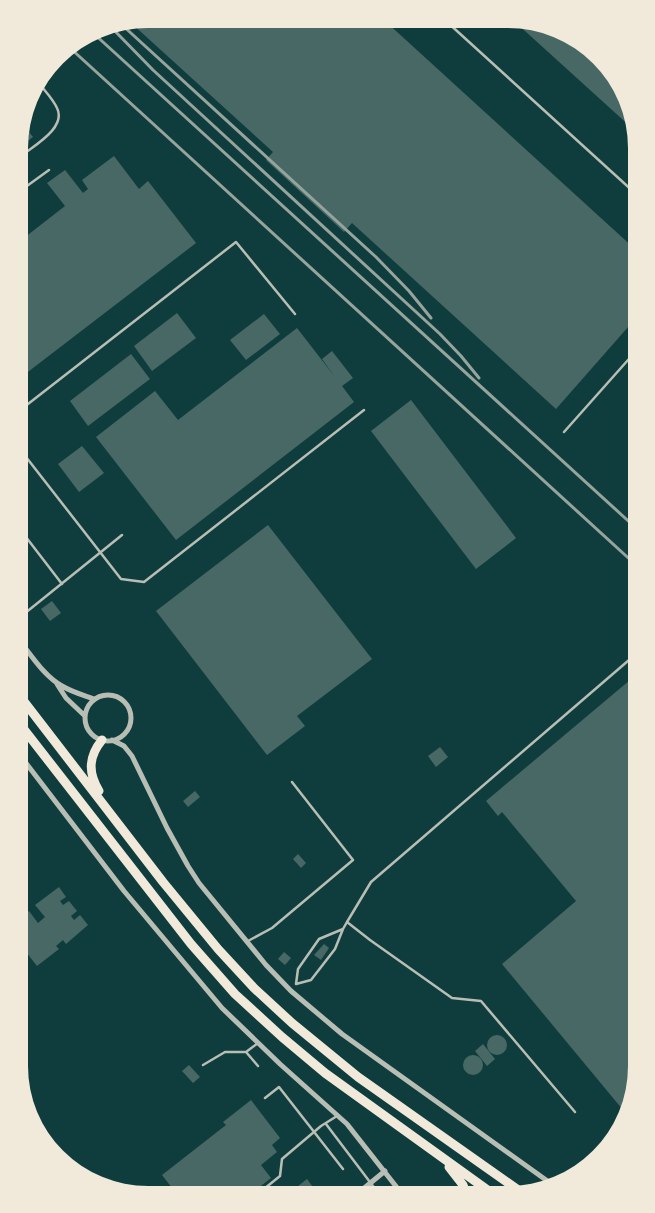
<svg xmlns="http://www.w3.org/2000/svg" width="655" height="1213" viewBox="0 0 655 1213" font-family="Manrope,sans-serif">
<style>
.building{fill:#486865}
.lines{fill:none;stroke-linecap:round;stroke-linejoin:round}
.service{stroke:#b8beb3;stroke-width:2.5}
.minor{stroke:#b8beb3;stroke-width:5}
.primary{stroke:#f1e9da;stroke-width:9}
.rail{stroke:#97a49c;stroke-width:3}
</style>
<rect width="100%" height="100%" fill="#0f3d3e"/>
<!-- building -->
<path class="building" d="M 148,19 L 384,20 L 636,250 L 636,318 L 556,409 L 352,223 L 344,232 L 266,160 L 273,152 L 130,22 Z
M 514,21 L 532,21 L 592,51 L 629,106 L 633,129 Z
M 32,92 L 36,98 L 28,105 L 29,102 Z
M 22,123 L 33,137 L 20,147 L 20,131 Z
M 114,156 L 139,189 L 148,181 L 196,243 L 20,378 L 20,241 L 65,206 L 47,183 L 65,170 L 83,193 L 88,189 L 82,180 Z
M 177,313 L 196,338 L 152,371 L 134,346 Z
M 264,314 L 280,334 L 246,360 L 230,340 Z
M 297,328 L 335,377 L 322,359 L 332,351 L 353,378 L 342,386 L 354,402 L 176,540 L 96,437 L 155,391 L 178,420 Z
M 131,354 L 150,379 L 88,426 L 70,401 Z
M 411,400 L 516,538 L 476,569 L 371,431 Z
M 82,446 L 104,473 L 79,492 L 58,464 Z
M 268,525 L 372,659 L 297,716 L 305,726 L 267,755 L 156,611 Z
M 52,601 L 61,613 L 50,621 L 41,609 Z
M 636,675 L 636,1074 L 623,1110 L 502,964 L 576,901 L 502,812 L 498,816 L 486,801 Z
M 440,747 L 448,757 L 436,767 L 428,756 Z
M 195,791 L 200,797 L 188,807 L 183,801 Z
M 298,854 L 306,863 L 301,868 L 293,859 Z
M 59,887 L 66,897 L 60,901 L 63,905 L 69,901 L 77,911 L 71,916 L 74,920 L 80,915 L 88,925 L 66,944 L 63,940 L 56,946 L 59,949 L 37,966 L 19,943 L 19,920 L 29,911 L 38,923 L 45,917 L 35,905 Z
M 324,944 L 329,948 L 321,960 L 314,955 Z
M 284,952 L 291,958 L 285,965 L 278,959 Z
M487 1045a10 10 0 1 1 20 0a10 10 0 1 1-20 0Z
M 483,1044 L 495,1059 L 487,1066 L 475,1051 Z
M463 1065a10 10 0 1 1 20 0a10 10 0 1 1-20 0Z
M 189,1065 L 200,1077 L 193,1083 L 182,1071 Z
M 251,1100 L 280,1138 L 272,1145 L 277,1152 L 261,1165 L 271,1178 L 252,1193 L 176,1193 L 162,1175 L 226,1125 L 223,1122 Z
M 307,1179 L 318,1194 L 288,1194 Z"/>
<g class="lines">
<!-- service -->
<path class="service" d="M 446,21 L 636,194
M 20,157 C 33,146 67,128 57,108 C 53,99 44,90 38,82
M 20,191 L 49,170
M 19,411 L 236,242 L 295,314
M 564,432 L 636,351
M 19,448 L 121,579 L 144,582 L 364,410
M 19,528 L 62,584
M 19,618 L 122,535
M 347,922 L 371,882 L 636,654
M 343,929 L 347,922 L 370,940 L 452,998 L 481,1001 L 575,1112
M 343,929 L 335,949 L 311,980 L 296,984 L 298,969 L 319,939 Z
M 248,941 L 272,928 L 353,860 L 292,782
M 246,1052 L 258,1066
M 203,1065 L 225,1052 L 246,1052 L 258,1043
M 265,1098 L 279,1087 L 343,1169
M 326,1124 L 379,1194
M 259,1193 L 280,1176 L 282,1159 L 321,1126 L 337,1116"/>
<!-- minor -->
<path class="minor" d="M 19,640 C 32,656 44,676 62,686 C 72,692 83,695 94,699
M 57,684 L 66,698 L 85,716
M85 718a23 23 0 1 1 46 0a23 23 0 1 1-46 0Z
M 112,740 L 124,746 L 132,756 L 167,828 L 188,866 L 199,883 L 266,965 L 291,991 L 342,1034 L 553,1185
M 19,754 L 124,891 L 222,1008 L 280,1064 L 347,1124 L 402,1194
M 357,1194 L 385,1171"/>
<!-- primary -->
<path class="primary" d="M 19,695 L 163,882 L 218,949 L 254,988 L 292,1023 L 358,1077 L 521,1192
M 19,723 L 191,944 L 235,994 L 282,1037 L 325,1073 L 493,1194
M 99,791 C 88,773 88,757 102,740
M 449,1167 L 463,1185 L 466,1194"/>
<!-- rail -->
<path class="rail" d="M 121,24 L 376,257 L 409,291 L 431,318
M 110,26 L 153,70 L 440,334 L 461,356 L 479,378
M 92,32 L 636,528
M 69,47 L 636,565"/>
</g>
<!-- crop -->
<path d="M0 0H655V1213H0ZM148 28H508A120 120 0 0 1 628 148V1066A120 120 0 0 1 508 1186H148A120 120 0 0 1 28 1066V148A120 120 0 0 1 148 28Z" fill="#f1e9da" fill-rule="evenodd"/>
</svg>
